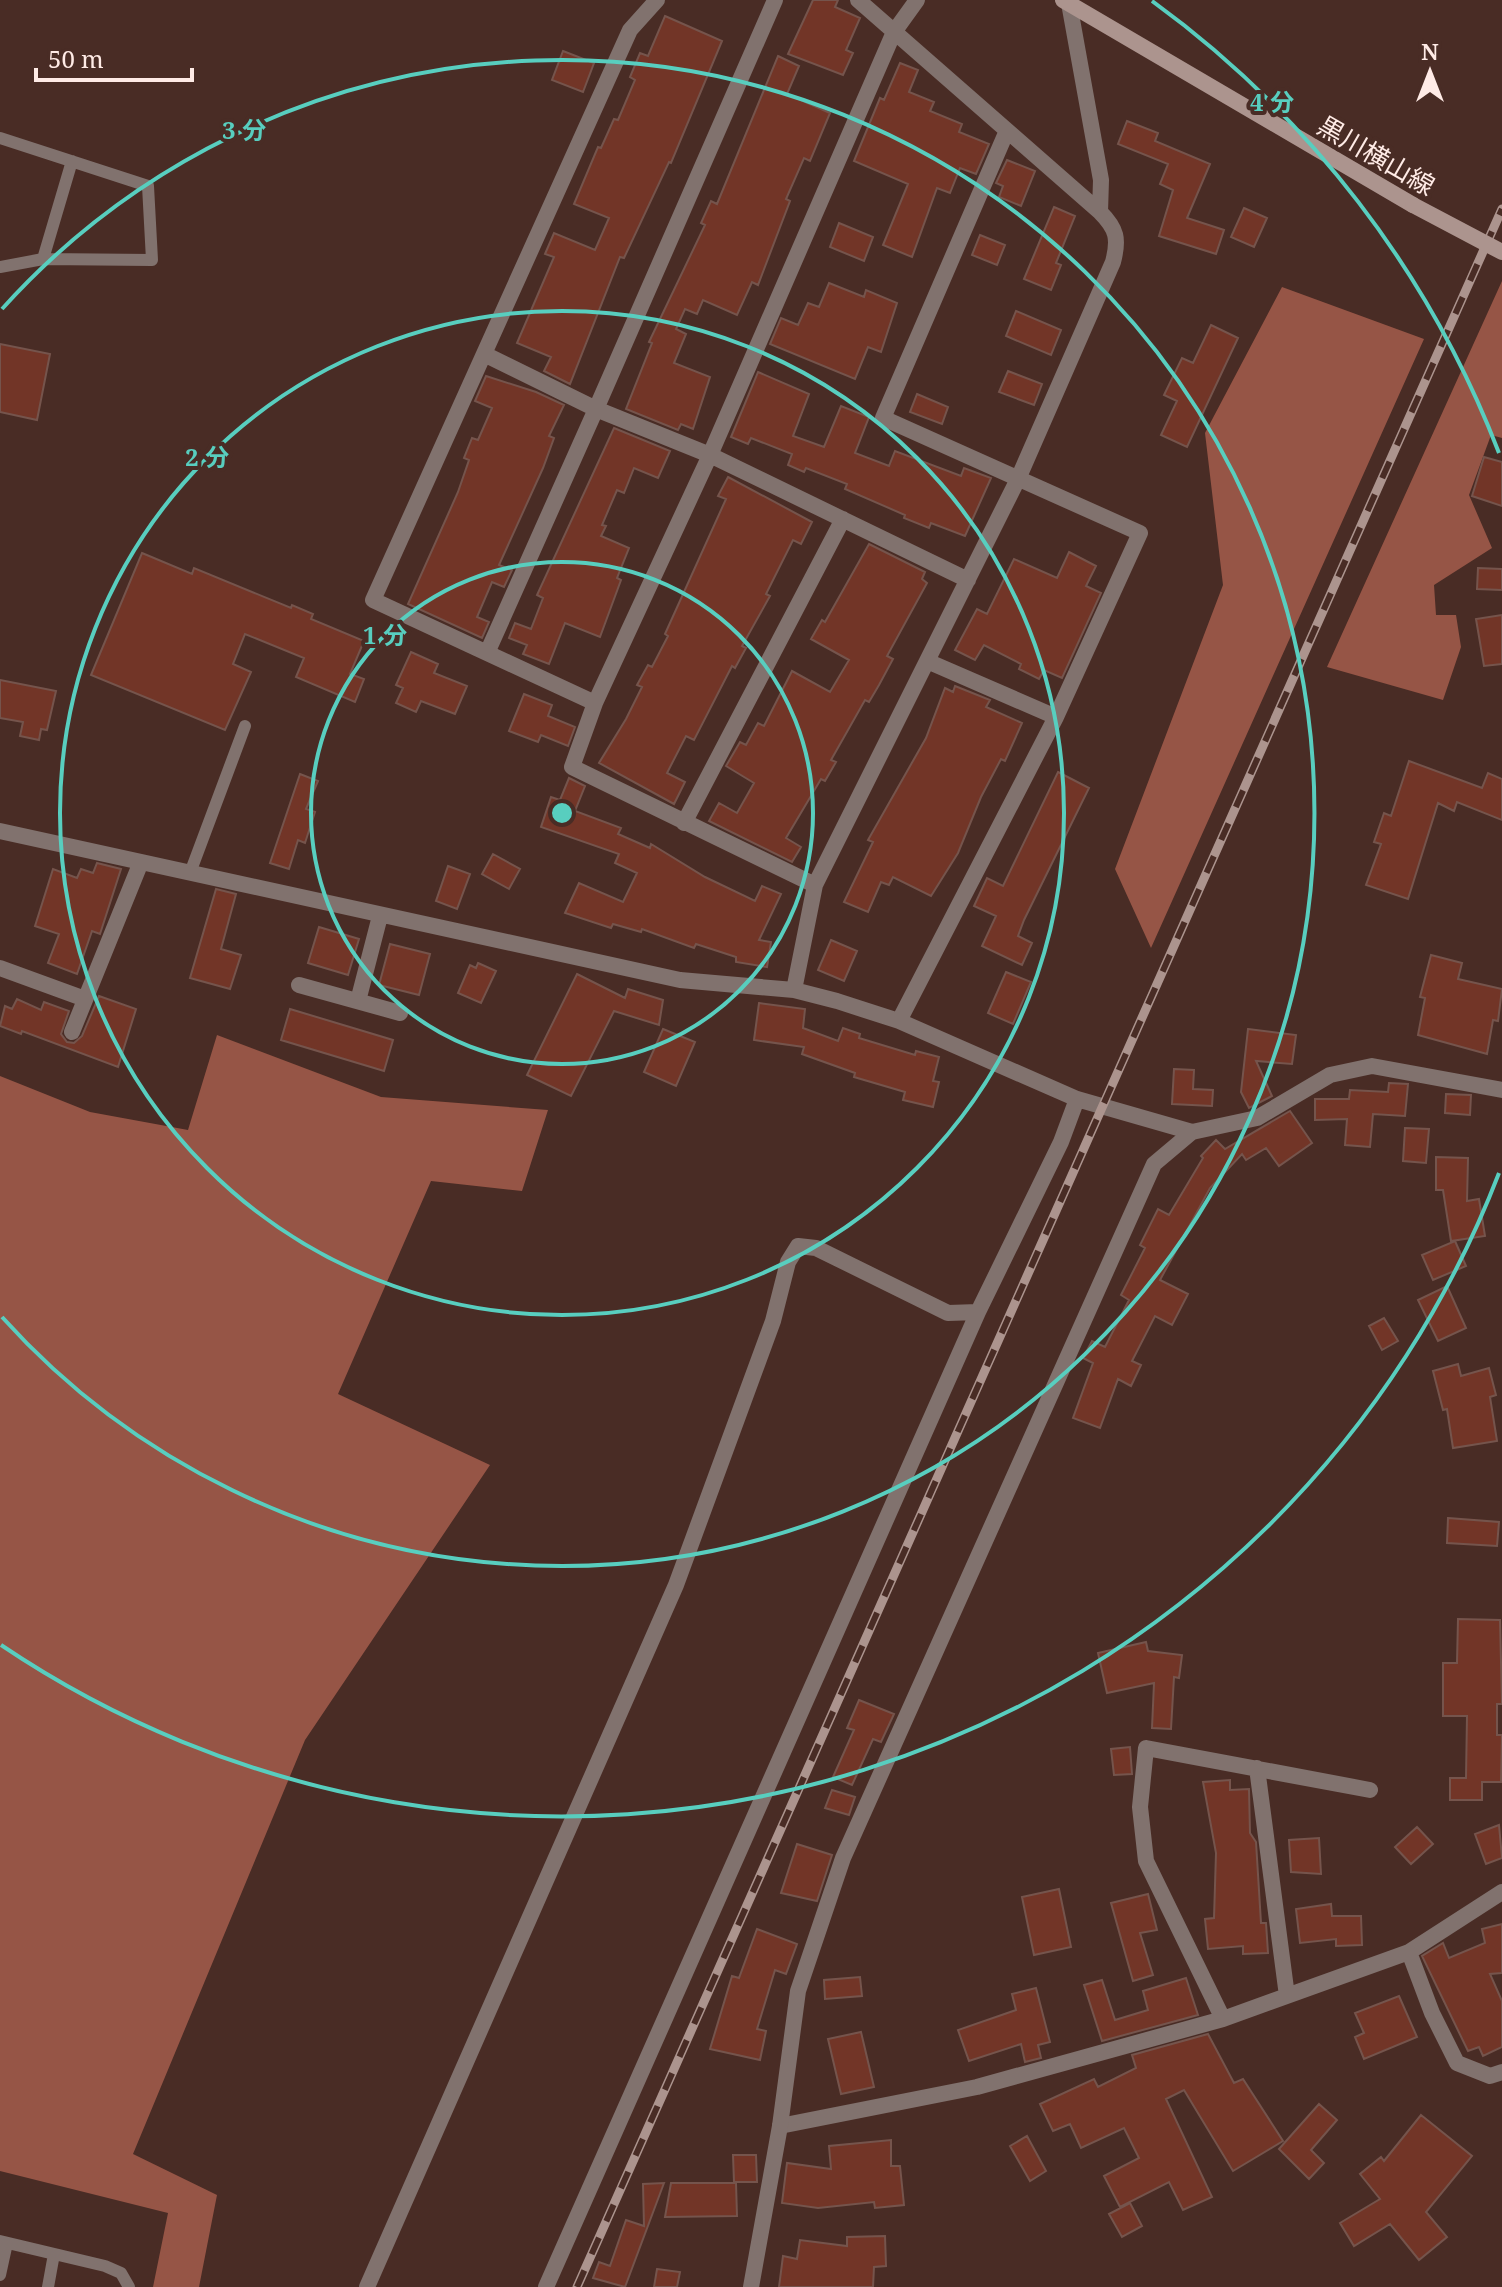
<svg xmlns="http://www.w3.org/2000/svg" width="1502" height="2287" viewBox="0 0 1502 2287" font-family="'Noto Serif','Noto Sans JP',serif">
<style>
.forest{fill:#965546}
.building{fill:#723527;stroke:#75544c;stroke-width:2}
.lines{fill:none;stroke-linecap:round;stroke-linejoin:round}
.service{stroke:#81726e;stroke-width:12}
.minor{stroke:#81726e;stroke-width:16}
.tertiary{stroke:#81726e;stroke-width:16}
.secondary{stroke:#ac948e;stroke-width:16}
.rail-casing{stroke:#ac948e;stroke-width:9}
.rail{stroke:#492c25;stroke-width:6;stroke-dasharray:18;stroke-linecap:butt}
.secondary-bridge{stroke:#ac948e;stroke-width:16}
.ring{fill:none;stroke:#58cebf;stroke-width:4}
.labels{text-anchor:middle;stroke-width:8;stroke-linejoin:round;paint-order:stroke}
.street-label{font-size:26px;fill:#ffebe6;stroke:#492c25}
.centre{fill:#58cebf;stroke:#492c25;stroke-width:4}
.ring-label{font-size:24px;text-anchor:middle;font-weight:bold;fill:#58cebf;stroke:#492c25;stroke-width:8;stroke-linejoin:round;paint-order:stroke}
</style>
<rect width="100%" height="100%" fill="#492c25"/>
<!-- forest -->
<path class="forest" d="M 1502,281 L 1502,438 L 1491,435 L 1469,495 L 1492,548 L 1434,585 L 1436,615 L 1456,615 L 1461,647 L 1443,700 L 1327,667 Z
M 1282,287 L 1424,339 L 1151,948 L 1115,869 L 1223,585 L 1205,433 Z
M 217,1035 L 381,1097 L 548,1110 L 522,1191 L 431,1181 L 338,1394 L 490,1465 L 305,1740 L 133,2154 L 217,2195 L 199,2287 L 153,2287 L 168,2213 L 0,2171 L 0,1076 L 90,1112 L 188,1130 Z"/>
<!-- building -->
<path class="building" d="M 813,0 L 838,0 L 835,7 L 860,18 L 846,50 L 853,53 L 843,75 L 788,54 Z
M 665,16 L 722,41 L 671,163 L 669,162 L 624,258 L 620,257 L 570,384 L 544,371 L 551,357 L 517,343 L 554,257 L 545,254 L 554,233 L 595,250 L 609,218 L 574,204 L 598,147 L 601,148 L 614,119 L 618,120 L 635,80 L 630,77 L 640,53 L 648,56 Z
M 563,51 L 594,63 L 583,92 L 552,80 Z
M 778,56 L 799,66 L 787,94 L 830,113 L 810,161 L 804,158 L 786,199 L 790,201 L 758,285 L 752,282 L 737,315 L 703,300 L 697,314 L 685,309 L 676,329 L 686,334 L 674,363 L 710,377 L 693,429 L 681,424 L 678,430 L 626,409 L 652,343 L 649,342 L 705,225 L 701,223 L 711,201 L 717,204 Z
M 900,63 L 918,70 L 909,92 L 934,102 L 930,111 L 962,124 L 959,132 L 989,144 L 976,174 L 960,168 L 950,193 L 937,188 L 912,257 L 883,245 L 908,184 L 854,161 L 880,98 L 884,100 Z
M 1127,121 L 1158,133 L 1155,141 L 1210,164 L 1187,218 L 1224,230 L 1216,254 L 1159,236 L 1173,190 L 1160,184 L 1168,164 L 1118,144 Z
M 1007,160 L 1035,171 L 1021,206 L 999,197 L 1003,186 L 996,183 Z
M 1054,207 L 1075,216 L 1056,263 L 1061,265 L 1051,290 L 1024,279 Z
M 1244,208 L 1267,218 L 1254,247 L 1231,237 Z
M 839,223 L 873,237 L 864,261 L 830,247 Z
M 980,235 L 1005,245 L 997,265 L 972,255 Z
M 829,283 L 864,297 L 866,290 L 897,303 L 881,352 L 868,347 L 855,379 L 770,344 L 781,318 L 798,325 L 808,303 L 819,307 Z
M 1016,311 L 1061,330 L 1051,355 L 1006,336 Z
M 1211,325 L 1238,338 L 1187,447 L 1161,435 L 1177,401 L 1164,395 L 1182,358 L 1193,363 Z
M 0,344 L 50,354 L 37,420 L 0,412 Z
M 1008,371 L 1042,384 L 1034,405 L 999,392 Z
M 758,372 L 809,394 L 793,436 L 824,447 L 841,406 L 869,417 L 855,453 L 889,466 L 895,451 L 961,476 L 964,468 L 991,478 L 965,536 L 931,523 L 929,528 L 904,518 L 905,515 L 845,489 L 847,484 L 806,468 L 804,472 L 788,465 L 792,454 L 751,438 L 748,444 L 731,437 Z
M 486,376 L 536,392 L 564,405 L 549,436 L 554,438 L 543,468 L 499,565 L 512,570 L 504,587 L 492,582 L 477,617 L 489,622 L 482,638 L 408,604 L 458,492 L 469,460 L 464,458 L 472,438 L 478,440 L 492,408 L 475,401 Z
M 917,394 L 948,407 L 942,424 L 910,412 Z
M 614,428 L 670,451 L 658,478 L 634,468 L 624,493 L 617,490 L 602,525 L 606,526 L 601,536 L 629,548 L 617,578 L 621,580 L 600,637 L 565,623 L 549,664 L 523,654 L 527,645 L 509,638 L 515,623 L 531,629 L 543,598 L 537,595 Z
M 1484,457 L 1502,462 L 1502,506 L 1472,496 Z
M 728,477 L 812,522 L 801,544 L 793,540 L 766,594 L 770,596 L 742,646 L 746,648 L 735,668 L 732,666 L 694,740 L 686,736 L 667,773 L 685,782 L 674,804 L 599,763 L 626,719 L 642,687 L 637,685 L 648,665 L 652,667 L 668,636 L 665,634 L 726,499 L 718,496 Z
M 869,544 L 925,572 L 922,579 L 927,583 L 887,656 L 893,659 L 879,685 L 869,702 L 865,700 L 831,760 L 836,762 L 825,781 L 821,779 L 786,838 L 801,847 L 792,862 L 709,821 L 719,803 L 737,813 L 754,783 L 726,766 L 740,742 L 746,745 L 758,723 L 764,726 L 792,671 L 830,692 L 849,660 L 811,639 L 822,620 L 825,622 Z
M 1069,552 L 1096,566 L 1086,586 L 1101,593 L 1062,678 L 1044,670 L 1039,679 L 1019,669 L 1021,664 L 984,645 L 975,660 L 955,650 L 977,609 L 987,614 L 1014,559 L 1057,578 Z
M 142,553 L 192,574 L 194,568 L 291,608 L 292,605 L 313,614 L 311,619 L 364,641 L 350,674 L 364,679 L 355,702 L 296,677 L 304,658 L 245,634 L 233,664 L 251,672 L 225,730 L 91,675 Z
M 1478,568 L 1502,569 L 1502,590 L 1477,589 Z
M 1502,615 L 1502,664 L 1484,666 L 1476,619 Z
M 411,652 L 438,664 L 434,673 L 467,686 L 455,714 L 421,701 L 416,712 L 396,703 L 403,688 L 396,685 Z
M 0,680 L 56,691 L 47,730 L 41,729 L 39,740 L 20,736 L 23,722 L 0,718 Z
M 955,686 L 990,700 L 986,707 L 1022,723 L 1005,761 L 1001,759 L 981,797 L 958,853 L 931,896 L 893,877 L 889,885 L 881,882 L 868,912 L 844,902 L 873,842 L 868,840 L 926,738 L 945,688 L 953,692 Z
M 524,694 L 552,705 L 548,716 L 575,727 L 568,746 L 541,735 L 538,742 L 509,731 Z
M 1409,761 L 1482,788 L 1488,773 L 1502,779 L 1502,820 L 1457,802 L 1454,811 L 1438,803 L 1408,899 L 1366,885 L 1381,844 L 1374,842 L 1384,813 L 1391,816 Z
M 1058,772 L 1089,788 L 1024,920 L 1018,936 L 1032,943 L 1022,965 L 982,946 L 996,916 L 974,906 L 987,878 L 1003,886 Z
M 300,774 L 318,781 L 306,809 L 315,812 L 305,843 L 298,840 L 289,869 L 270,863 Z
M 569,778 L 585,786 L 575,811 L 621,828 L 618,834 L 650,848 L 651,844 L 705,877 L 755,901 L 762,886 L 781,894 L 759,940 L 771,942 L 767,967 L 736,962 L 736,957 L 696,944 L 694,948 L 642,929 L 641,932 L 613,924 L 611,928 L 565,913 L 579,883 L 623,902 L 637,873 L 615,863 L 619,854 L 541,827 L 551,797 L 560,800 Z
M 493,854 L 520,869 L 509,889 L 482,874 Z
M 97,863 L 121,869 L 100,934 L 92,931 L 77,974 L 48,963 L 59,934 L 35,926 L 53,869 L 77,878 L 81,869 L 93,873 Z
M 448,866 L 470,874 L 457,909 L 436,901 Z
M 216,889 L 236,894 L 221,949 L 241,955 L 230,989 L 190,978 Z
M 319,927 L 359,939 L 348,975 L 308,963 Z
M 831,940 L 857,951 L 844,981 L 818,970 Z
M 390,944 L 430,954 L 419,995 L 379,985 Z
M 1431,955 L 1462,963 L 1458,979 L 1502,989 L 1498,1021 L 1493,1020 L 1487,1054 L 1418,1035 L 1425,998 L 1420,997 Z
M 478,963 L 496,971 L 481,1003 L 458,993 L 470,965 L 476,968 Z
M 1006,972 L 1031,982 L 1013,1024 L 988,1013 Z
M 577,974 L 625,998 L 628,989 L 663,1000 L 659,1025 L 614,1011 L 571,1096 L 527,1075 Z
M 99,996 L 136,1009 L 118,1067 L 22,1031 L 21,1034 L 0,1026 L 5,1006 L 12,1009 L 17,999 L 41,1010 L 44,1002 L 69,1011 L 61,1034 L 67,1042 L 74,1043 L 82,1036 Z
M 759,1003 L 805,1009 L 803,1028 L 838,1041 L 843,1028 L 860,1034 L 859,1038 L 915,1055 L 916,1051 L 939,1057 L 933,1081 L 939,1082 L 933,1107 L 903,1100 L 905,1092 L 854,1077 L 855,1073 L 802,1054 L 804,1047 L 754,1040 Z
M 290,1009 L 393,1040 L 384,1071 L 281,1040 Z
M 663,1029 L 695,1042 L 676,1086 L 644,1072 Z
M 1248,1029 L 1296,1035 L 1292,1064 L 1256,1061 L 1272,1096 L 1249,1108 L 1241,1092 Z
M 1174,1069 L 1194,1070 L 1193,1089 L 1213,1090 L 1212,1106 L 1172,1104 Z
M 1389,1083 L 1408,1084 L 1405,1116 L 1373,1114 L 1370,1147 L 1345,1145 L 1347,1119 L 1315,1120 L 1315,1099 L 1349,1099 L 1350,1090 L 1388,1092 Z
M 1446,1094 L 1471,1095 L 1470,1115 L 1445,1113 Z
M 1290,1111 L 1312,1143 L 1279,1166 L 1266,1148 L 1246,1160 L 1242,1154 L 1210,1188 L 1160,1280 L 1188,1294 L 1172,1325 L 1155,1316 L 1132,1361 L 1141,1365 L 1131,1386 L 1118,1379 L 1100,1428 L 1073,1418 L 1093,1363 L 1083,1358 L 1092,1341 L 1105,1347 L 1129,1300 L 1121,1295 L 1145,1248 L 1140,1245 L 1158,1209 L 1169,1215 L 1203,1158 L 1201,1156 L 1216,1140 L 1225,1149 Z
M 1405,1128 L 1429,1129 L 1426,1163 L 1403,1161 Z
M 1436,1157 L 1468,1158 L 1467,1201 L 1479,1199 L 1485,1236 L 1451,1241 L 1443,1190 L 1436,1190 Z
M 1455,1241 L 1466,1266 L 1433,1280 L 1422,1255 Z
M 1447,1286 L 1466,1328 L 1438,1341 L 1418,1300 Z
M 1384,1318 L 1398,1341 L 1382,1350 L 1369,1326 Z
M 1458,1364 L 1461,1376 L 1489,1368 L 1496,1395 L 1490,1397 L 1497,1441 L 1453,1448 L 1447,1409 L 1443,1410 L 1433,1371 Z
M 1448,1518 L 1499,1522 L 1497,1546 L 1447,1543 Z
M 1458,1619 L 1500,1620 L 1502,1704 L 1497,1704 L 1497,1735 L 1502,1735 L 1501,1782 L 1482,1782 L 1482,1800 L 1450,1800 L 1450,1778 L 1466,1778 L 1467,1716 L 1443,1716 L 1443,1663 L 1457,1663 Z
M 1146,1642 L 1148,1651 L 1182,1655 L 1179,1678 L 1174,1677 L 1171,1729 L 1152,1728 L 1154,1683 L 1107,1693 L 1098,1653 Z
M 859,1700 L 894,1714 L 881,1742 L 873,1739 L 852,1785 L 833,1777 L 854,1730 L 847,1728 Z
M 1130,1747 L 1132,1774 L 1114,1775 L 1111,1749 Z
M 1230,1780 L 1230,1790 L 1249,1789 L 1250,1833 L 1256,1842 L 1261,1923 L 1266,1923 L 1268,1953 L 1243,1954 L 1243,1946 L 1208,1949 L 1205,1919 L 1214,1918 L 1216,1853 L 1203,1782 Z
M 832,1790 L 855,1797 L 849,1815 L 825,1808 Z
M 1499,1825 L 1502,1858 L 1486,1864 L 1475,1834 Z
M 1417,1827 L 1433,1844 L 1411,1864 L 1395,1847 Z
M 1319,1838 L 1321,1874 L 1291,1872 L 1289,1840 Z
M 797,1844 L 832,1855 L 817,1901 L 781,1893 Z
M 1059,1889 L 1071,1947 L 1034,1955 L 1022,1897 Z
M 1148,1894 L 1157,1930 L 1140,1933 L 1153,1975 L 1133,1981 L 1111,1903 Z
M 1331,1904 L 1332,1916 L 1361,1916 L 1362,1945 L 1336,1946 L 1336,1939 L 1300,1943 L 1296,1909 Z
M 1502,1924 L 1502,1973 L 1490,1974 L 1502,2001 L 1502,2047 L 1483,2056 L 1479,2047 L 1468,2051 L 1422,1956 L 1443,1943 L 1449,1958 L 1485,1943 L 1482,1929 Z
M 757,1929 L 797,1944 L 786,1974 L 775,1970 L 757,2029 L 766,2031 L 760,2060 L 710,2049 L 732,1976 L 739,1978 Z
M 860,1977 L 862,1996 L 825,1999 L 824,1980 Z
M 1186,1978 L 1198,2015 L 1102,2041 L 1084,1985 L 1102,1980 L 1115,2020 L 1148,2010 L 1143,1991 Z
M 1036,1988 L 1050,2042 L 1038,2045 L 1041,2058 L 1025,2062 L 1021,2044 L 969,2061 L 958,2030 L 1016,2010 L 1012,1994 Z
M 1399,1996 L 1417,2037 L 1364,2059 L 1355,2037 L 1364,2033 L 1355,2013 Z
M 861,2032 L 874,2087 L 841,2094 L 828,2039 Z
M 1208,2034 L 1234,2083 L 1243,2079 L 1283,2141 L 1233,2171 L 1184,2090 L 1166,2099 L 1212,2197 L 1183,2210 L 1169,2182 L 1120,2207 L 1104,2176 L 1139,2158 L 1124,2128 L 1081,2148 L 1070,2124 L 1053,2131 L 1040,2104 L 1094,2079 L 1098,2087 L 1136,2068 L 1132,2055 Z
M 1319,2104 L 1337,2120 L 1311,2150 L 1324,2163 L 1309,2179 L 1279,2149 Z
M 1421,2115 L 1472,2156 L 1426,2212 L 1447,2237 L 1419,2260 L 1390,2224 L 1354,2246 L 1340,2223 L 1380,2199 L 1360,2174 L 1381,2157 L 1384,2161 Z
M 1027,2136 L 1046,2171 L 1030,2181 L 1010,2146 Z
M 891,2140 L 891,2166 L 900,2166 L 904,2205 L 875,2208 L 874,2202 L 818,2208 L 782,2203 L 787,2163 L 831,2169 L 829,2146 Z
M 733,2155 L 756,2155 L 757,2182 L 734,2182 Z
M 664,2183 L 625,2287 L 593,2278 L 599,2262 L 610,2266 L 626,2220 L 644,2226 L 643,2184 Z
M 671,2183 L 736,2183 L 737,2216 L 665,2217 Z
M 1130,2203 L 1142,2226 L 1122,2237 L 1109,2214 Z
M 885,2236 L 886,2266 L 874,2267 L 873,2287 L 779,2287 L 783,2256 L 797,2259 L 800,2240 L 847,2246 L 847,2237 Z
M 657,2269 L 680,2272 L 677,2287 L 654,2287 Z"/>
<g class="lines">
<!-- service -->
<path class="service" d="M 0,138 L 148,186 L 152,260 L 43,259 L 0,267
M 43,259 L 72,161
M 190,873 L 245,726
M 0,2241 L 105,2266 L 121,2273 L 129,2287
M 0,2275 L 7,2243
M 48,2287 L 54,2254"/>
<!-- minor -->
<path class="minor" d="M 657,0 L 630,30 L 373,600 L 595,703 L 710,455 L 968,580
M 775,0 L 596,409 L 710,455 L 894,32 L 917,0
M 1069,3 L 1101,180 L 1100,212
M 484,354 L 596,409 L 487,653
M 927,661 L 1056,717
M 595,703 L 572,767 L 815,885
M 684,823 L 843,519
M 0,831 L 680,980 L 794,990 L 837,1001 L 899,1021 L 1077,1099 L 1192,1132
M 0,968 L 85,999
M 299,985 L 400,1013
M 794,990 L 815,885 L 1018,479 L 1113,262 C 1119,239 1117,229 1100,212 L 858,0
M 358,1001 L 380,916
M 899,1021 L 1056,717 L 1140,533 L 883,418 L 1006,133
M 72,1032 L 141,862
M 1257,1768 L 1287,1996
M 1409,1952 L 1432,2013 L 1457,2063 L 1490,2076 L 1502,2072
M 1223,2019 L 1146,1861 L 1140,1807 L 1146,1748 L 1370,1790
M 780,2126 L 977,2087 L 1223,2019 L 1409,1952 L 1502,1892
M 367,2287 L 676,1585 L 773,1321 L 788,1262 L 798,1246 L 816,1248 L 948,1313 L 978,1312
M 546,2287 L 978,1312 L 1061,1142 L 1077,1099"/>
<!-- tertiary -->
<path class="tertiary" d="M 751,2287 L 780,2126 L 798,1991 L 843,1858 L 1154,1164 L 1192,1132 L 1257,1118 L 1330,1075 L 1372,1066 L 1502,1090"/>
<!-- secondary -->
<path class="secondary" d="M 1063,0 L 1413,205"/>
<!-- rail casing -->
<g class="rail-casing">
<path id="rail" d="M 577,2287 L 1502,209"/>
</g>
<!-- rail -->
<use href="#rail" class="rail"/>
<!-- secondary-bridge -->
<path class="secondary-bridge" d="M 1413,205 L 1502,252"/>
</g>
<!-- distance rings -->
<g class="ring">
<circle cx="562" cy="813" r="251"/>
<circle cx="562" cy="813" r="502"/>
<path d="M2 309A753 753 0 1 1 2 1317"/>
<path d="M1499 1173A1004 1004 0 0 1 1 1645M1152 1A1004 1004 0 0 1 1499 453"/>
</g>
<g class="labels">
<!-- street labels -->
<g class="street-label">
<text transform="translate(1376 156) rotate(30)" y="9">黒川横山線</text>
</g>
</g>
<circle cx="562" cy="813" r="12" class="centre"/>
<g class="ring-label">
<text x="1272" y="111">4 分</text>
<text x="244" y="139">3 分</text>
<text x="207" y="466">2 分</text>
<text x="385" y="644">1 分</text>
</g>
<!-- north arrow -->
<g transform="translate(1430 72)" stroke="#492c25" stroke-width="6" paint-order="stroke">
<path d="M0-6L14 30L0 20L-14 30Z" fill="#ffebe6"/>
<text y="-12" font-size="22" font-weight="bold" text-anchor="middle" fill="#ffebe6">N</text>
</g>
<!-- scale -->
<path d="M36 68v12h156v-12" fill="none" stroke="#ffebe6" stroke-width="4"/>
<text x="48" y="68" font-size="24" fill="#ffebe6" stroke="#492c25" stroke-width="6" paint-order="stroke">50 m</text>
</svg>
